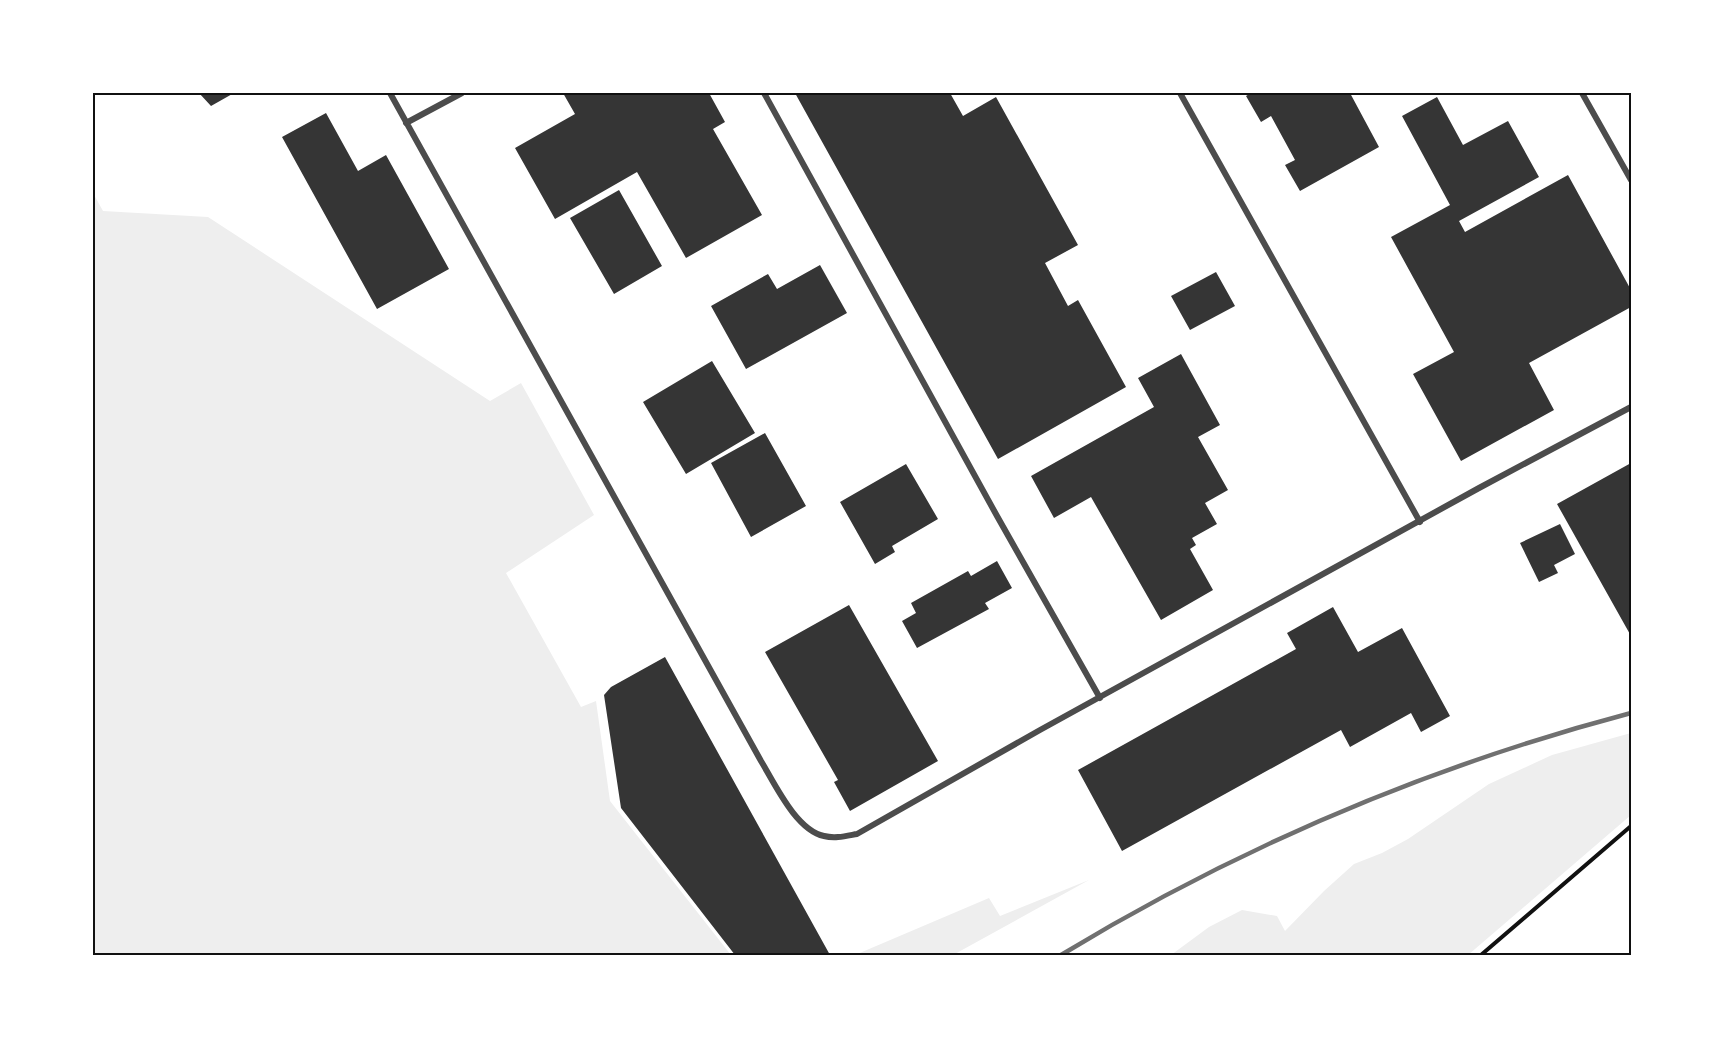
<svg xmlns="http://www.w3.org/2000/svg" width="1724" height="1048" viewBox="0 0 1724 1048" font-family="'Exo 2',sans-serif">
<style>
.green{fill:#eee}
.building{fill:#353535}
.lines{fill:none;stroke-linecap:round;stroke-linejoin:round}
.path{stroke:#111;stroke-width:4}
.minor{stroke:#4c4c4c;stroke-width:6}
.rail{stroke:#707070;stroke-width:4.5}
.neatline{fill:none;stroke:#111;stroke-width:2}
</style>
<rect width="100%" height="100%" fill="#fff"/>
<!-- green -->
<path class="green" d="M 93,193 L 103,211 L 208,217 L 490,401 L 521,383 L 594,515 L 506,573 L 581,707 L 596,701 L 610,801 L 731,955 L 93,955 Z
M 1631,733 L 1631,815 L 1468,955 L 1171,955 L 1209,927 L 1242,910 L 1277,916 L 1285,931 L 1324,891 L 1354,864 L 1382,853 L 1408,839 L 1489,784 L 1552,755 Z
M 1089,880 L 953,955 L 855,955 L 989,898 L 1000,916 Z"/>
<!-- building -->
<path class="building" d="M 199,93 L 234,93 L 211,106 Z
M 563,93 L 709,93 L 725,122 L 713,129 L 762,215 L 686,258 L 637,172 L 555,219 L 515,148 L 575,114 Z
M 795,93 L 950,93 L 963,116 L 996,97 L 1078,245 L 1045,263 L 1068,306 L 1078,300 L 1126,387 L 998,459 Z
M 1251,93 L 1350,93 L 1379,147 L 1300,191 L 1285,165 L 1295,160 L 1271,116 L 1261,122 L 1246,96 Z
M 1437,97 L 1463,145 L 1508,121 L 1539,177 L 1459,221 L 1465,232 L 1568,175 L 1631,290 L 1631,307 L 1529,363 L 1554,410 L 1461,461 L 1413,374 L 1454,352 L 1391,237 L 1450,205 L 1402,116 Z
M 326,113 L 358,171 L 386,155 L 449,269 L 377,309 L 282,137 Z
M 619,190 L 662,266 L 614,294 L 570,218 Z
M 820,265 L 847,313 L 746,369 L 711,306 L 768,274 L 777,289 Z
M 1216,272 L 1235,306 L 1190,330 L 1171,296 Z
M 1181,354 L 1220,425 L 1198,437 L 1228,490 L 1205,503 L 1217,524 L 1192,538 L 1196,545 L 1190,549 L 1213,590 L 1161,620 L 1091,497 L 1054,518 L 1031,476 L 1154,407 L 1138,378 Z
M 712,361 L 755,433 L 686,474 L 643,402 Z
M 765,433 L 806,506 L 751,537 L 711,463 Z
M 1631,463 L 1631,636 L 1557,504 Z
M 906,464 L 938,519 L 892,546 L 895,552 L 875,564 L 840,502 Z
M 1560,524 L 1575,554 L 1554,565 L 1558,573 L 1539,582 L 1520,543 Z
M 997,561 L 1012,588 L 985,603 L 989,609 L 917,648 L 902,621 L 916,613 L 911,603 L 968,571 L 971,576 Z
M 849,605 L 938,761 L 850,811 L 834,782 L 838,780 L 765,652 Z
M 1333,607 L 1358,652 L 1402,628 L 1450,716 L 1421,732 L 1411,713 L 1350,747 L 1341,730 L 1122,851 L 1078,770 L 1296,649 L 1287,633 Z
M 665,657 L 830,955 L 735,955 L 621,808 L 604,695 L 611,687 Z"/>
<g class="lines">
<!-- path -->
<path class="path" d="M 1481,955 L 1631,826"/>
<!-- minor -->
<path class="minor" d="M 390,93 L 761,761 C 775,784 796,830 824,836 C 835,839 846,836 857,834 L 1040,730 L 1479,488 L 1631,407
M 764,93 L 997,516 L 1100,698
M 1180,93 L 1420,522
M 1582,93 L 1631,180
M 406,123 L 462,93"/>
<!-- rail -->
<path class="rail" d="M 1061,955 C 1239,847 1430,766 1631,713"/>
</g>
<!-- border -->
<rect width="1724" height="1048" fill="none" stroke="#ffffff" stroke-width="189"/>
<rect x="94" y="94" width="1536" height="860" class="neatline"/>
</svg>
